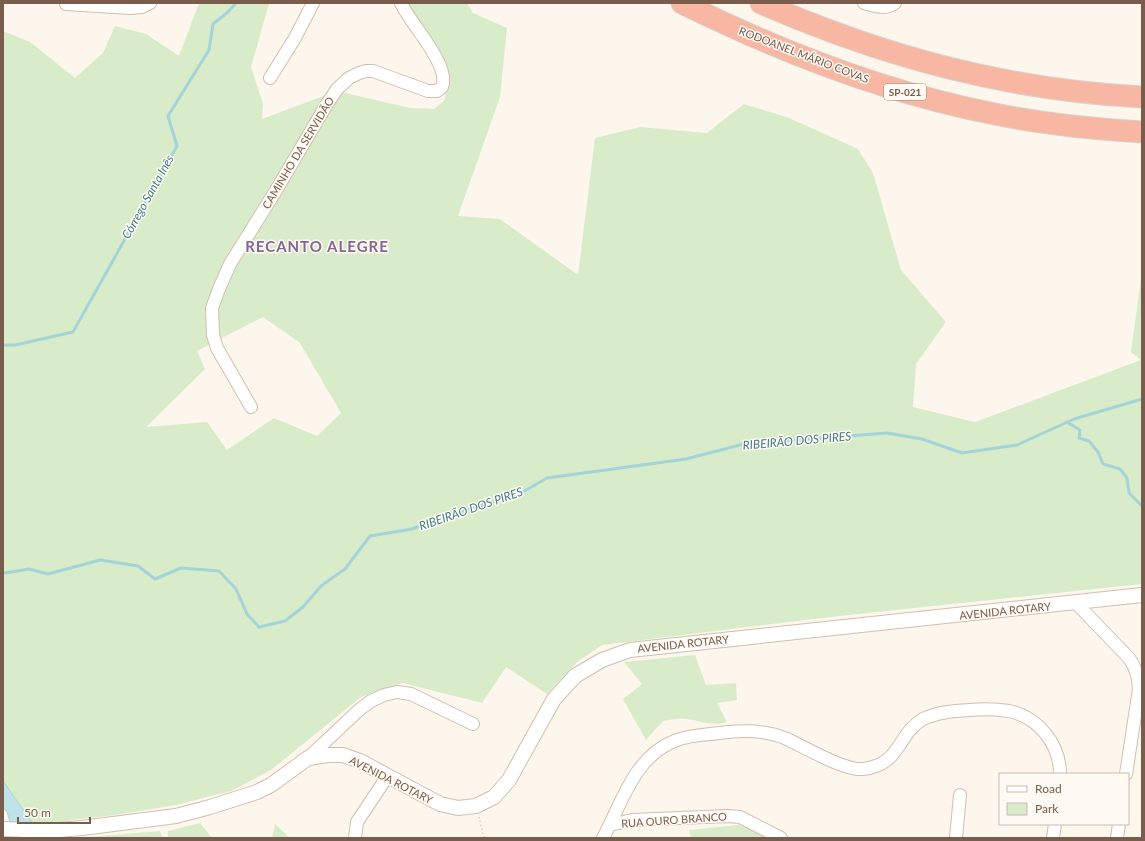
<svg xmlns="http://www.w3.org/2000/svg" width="1145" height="841" viewBox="0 0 1145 841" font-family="Lato,sans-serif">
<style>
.green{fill:#d8ecc9;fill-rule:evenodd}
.water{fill:#bfe3e8;stroke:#a5d3da}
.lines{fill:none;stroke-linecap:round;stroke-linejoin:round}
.stream{stroke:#a5d3da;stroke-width:3}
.minor-casing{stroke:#d1beb0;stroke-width:14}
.tertiary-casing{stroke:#d1beb0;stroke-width:16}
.motorway-casing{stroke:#dad1cd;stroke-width:23}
.path{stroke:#d9b8a5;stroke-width:1.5;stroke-dasharray:1 3;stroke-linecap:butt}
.minor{stroke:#fff;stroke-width:12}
.tertiary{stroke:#fff;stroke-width:14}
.motorway{stroke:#f7b7a3;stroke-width:21}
.labels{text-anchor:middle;stroke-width:3;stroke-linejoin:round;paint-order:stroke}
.shield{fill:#fffaf3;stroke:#a28b7f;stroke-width:1}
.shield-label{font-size:10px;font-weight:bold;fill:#7a5c4d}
.street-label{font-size:11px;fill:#7a5c4d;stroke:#fffaf3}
.water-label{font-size:12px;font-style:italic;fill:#437c86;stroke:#fffaf3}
.district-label{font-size:15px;font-weight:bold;letter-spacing:1px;fill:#846695;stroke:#fffaf3}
</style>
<rect width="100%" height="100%" fill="#fdf6ec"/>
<!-- green -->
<path class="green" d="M 199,3 L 269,4 L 251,67 L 263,104 L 262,119 L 337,91 L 410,108 L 434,109 L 444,101 L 449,82 L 410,27 L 404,3 L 467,3 L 473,13 L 507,28 L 500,97 L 458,216 L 500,219 L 578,275 L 595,138 L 640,127 L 707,133 L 744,104 L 789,118 L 858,149 L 873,173 L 901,270 L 946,322 L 916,364 L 913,407 L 975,422 L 1141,360 L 1131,352 L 1142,271 L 1142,584 L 830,617 L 602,645 L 576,663 L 547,694 L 506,667 L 482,703 L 403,683 L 361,697 L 271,770 L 231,791 L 176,805 L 115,815 L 72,820 L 35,827 L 3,781 L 3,31 L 30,42 L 75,78 L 103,53 L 115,26 L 146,34 L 179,56 ZM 263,317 L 300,343 L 341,413 L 317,436 L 274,418 L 227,450 L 207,422 L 146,427 L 205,369 L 197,351 Z
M 695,655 L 706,685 L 736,683 L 737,700 L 717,703 L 727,722 C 712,727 700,720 686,719 C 678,718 670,720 663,721 L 646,740 L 623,699 L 642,684 L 624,662 Z
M 200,823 L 212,838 L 168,838 L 168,831 Z
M 275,824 L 290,838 L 272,838 Z
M 739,825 L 767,838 L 691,838 L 689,830 Z
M 160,831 L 163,838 L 78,838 Z"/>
<!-- water -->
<path class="water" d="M 3,781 L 43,838 L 15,838 L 7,812 L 3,807 Z"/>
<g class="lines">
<!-- stream -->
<path class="stream" d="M 3,345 L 15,345 L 73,332 L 177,146 L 168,116 L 209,50 L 213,24 L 227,13 L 236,3
M 1067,422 L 1080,430 L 1079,438 L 1089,441 L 1098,452 L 1103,464 L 1120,469 L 1127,478 L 1129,493 L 1142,506
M 3,572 L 5,573 L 29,569 L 48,574 L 100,560 L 138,566 L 155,579 L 181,568 L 219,571 L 236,589 L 247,614 L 259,627 L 285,621 L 303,607 L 321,586 L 345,569 L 370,536 L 412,529 L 447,516 L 521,493 L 547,478 L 686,459 L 744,444 L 887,433 L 922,439 L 962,453 L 1017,445 L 1074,419 L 1142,399"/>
<!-- minor casing -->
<g class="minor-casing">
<path id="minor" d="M 864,3 C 875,6 885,10 895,3
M 66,4 L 130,8 L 142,7 L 150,3
M 270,78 L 295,38 L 313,3
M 251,407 L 217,348 L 213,335 L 212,308 L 219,289 L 230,264 L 275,192 L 327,104 L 337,89 L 349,78 L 359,73 L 366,71 L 373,71 L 428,91 L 437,91 L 442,87 C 451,65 410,24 401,3
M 1076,603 L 1129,658 C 1136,668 1138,676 1139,689 L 1126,774
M 308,758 L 359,710 L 371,701 L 384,695 L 397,692 L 411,694 L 473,724
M 610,825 L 632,820 L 728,816 L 740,817 L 781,838
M 355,838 L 357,822 L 387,777
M 603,838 C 623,801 634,756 677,740 C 690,735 705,735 719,733 C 741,730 767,730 787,739 C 804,747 845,771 863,769 C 901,765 897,734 923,719 C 938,712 954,711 970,710 C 983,709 996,709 1009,711 C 1039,717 1060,745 1060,774
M 956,838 L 960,795
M 1053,838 L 1055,824
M 1117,838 L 1119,824"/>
</g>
<!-- tertiary casing -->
<g class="tertiary-casing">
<path id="tertiary" d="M 3,829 L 48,831 L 82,828 L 176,816 L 210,807 L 257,792 L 271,785 L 308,758 L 328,755 L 343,755 L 360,761 L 440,804 L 458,808 L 476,806 L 494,797 L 509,780 L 554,699 L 575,676 L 602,660 L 630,650 L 1142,595"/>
</g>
<!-- motorway casing -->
<g class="motorway-casing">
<path id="motorway" d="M 682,3 C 781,52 886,93 995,114 C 1043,124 1093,129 1142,132
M 761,3 C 885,57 1007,90 1142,97"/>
</g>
<!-- path -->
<path class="path" d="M 479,817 L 484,838"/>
<!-- minor -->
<use href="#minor" class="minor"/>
<!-- tertiary -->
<use href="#tertiary" class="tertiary"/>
<!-- motorway -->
<use href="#motorway" class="motorway"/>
</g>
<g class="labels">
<!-- shield labels -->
<rect class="shield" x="884" y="84" width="42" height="16" rx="3"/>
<g class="shield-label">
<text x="905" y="96">SP-021</text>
</g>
<!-- street labels -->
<g class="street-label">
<text transform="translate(804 55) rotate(21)" y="4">RODOANEL MÁRIO COVAS</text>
<text transform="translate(298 153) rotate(-59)" y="4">CAMINHO DA SERVIDÃO</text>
<text transform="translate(1005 611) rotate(-6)" y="4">AVENIDA ROTARY</text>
<text transform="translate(683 644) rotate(-6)" y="4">AVENIDA ROTARY</text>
<text transform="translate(391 780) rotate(27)" y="4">AVENIDA ROTARY</text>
<text transform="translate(674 820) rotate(-4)" y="4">RUA OURO BRANCO</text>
</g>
<!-- water labels -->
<g class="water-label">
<text transform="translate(148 197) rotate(-61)" y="4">Córrego Santa Inês</text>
<text transform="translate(797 441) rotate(-5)" y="4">RIBEIRÃO DOS PIRES</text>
<text transform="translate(471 509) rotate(-19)" y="4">RIBEIRÃO DOS PIRES</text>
</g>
<!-- district labels -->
<g class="district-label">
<text x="317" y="252">RECANTO ALEGRE</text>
</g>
</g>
<!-- border -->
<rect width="1145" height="841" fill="none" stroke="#7a5c4d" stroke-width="8"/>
<!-- legend -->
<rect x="999" y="773" width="130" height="52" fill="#fffaf3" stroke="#cabbb1"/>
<rect x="1007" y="786" width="20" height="6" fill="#ffffff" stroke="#cabbb1"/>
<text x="1035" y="793" font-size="12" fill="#7a5c4d">Road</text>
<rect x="1007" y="803" width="20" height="12" fill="#d8ecc9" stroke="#cabbb1"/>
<text x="1035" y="813" font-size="12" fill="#7a5c4d">Park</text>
<!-- scale -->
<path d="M18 817v6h72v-6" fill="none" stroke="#7a5c4d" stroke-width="2"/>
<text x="24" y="817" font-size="12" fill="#7a5c4d" stroke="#fffaf3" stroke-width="3" paint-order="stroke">50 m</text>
</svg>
